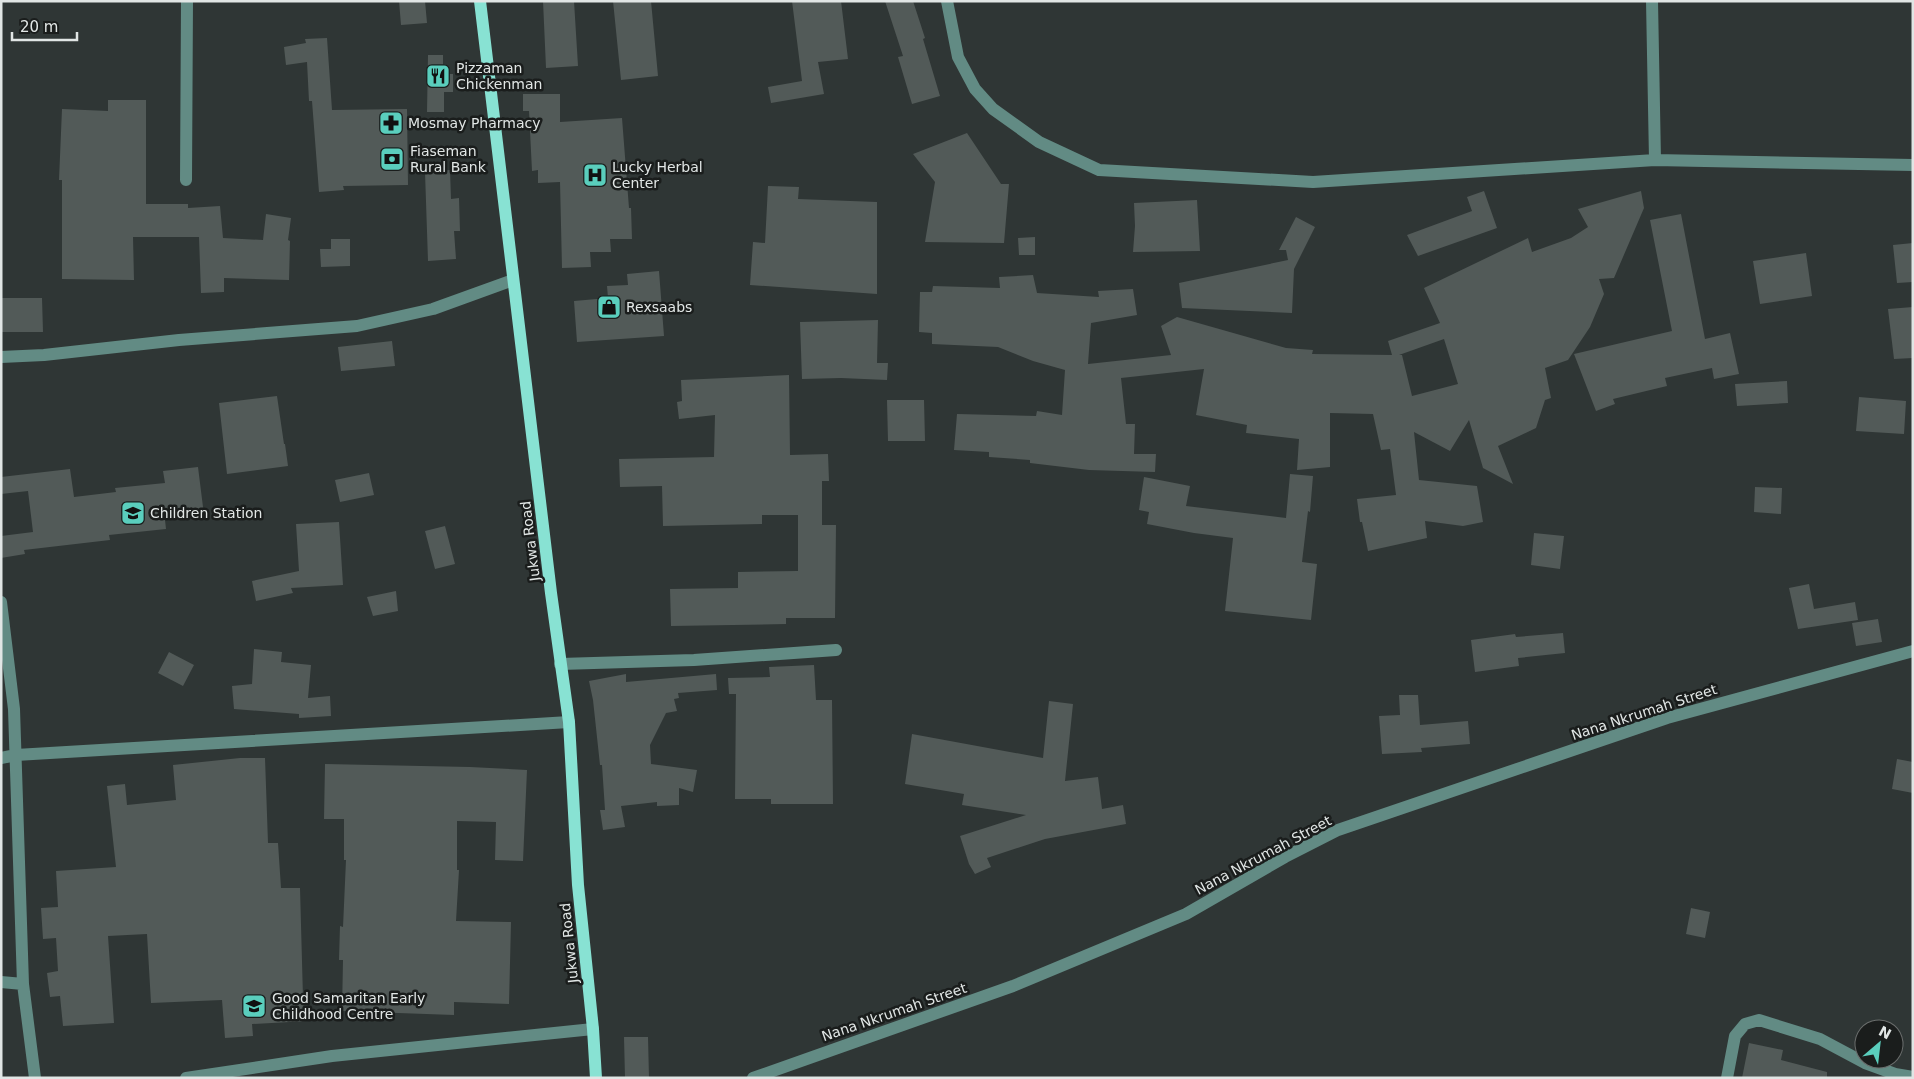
<svg xmlns="http://www.w3.org/2000/svg" width="1914" height="1079" viewBox="0 0 1914 1079" font-family="'DejaVu Sans',sans-serif">
<style>
.building{fill:#525a58;fill-rule:evenodd}
.lines{fill:none;stroke-linecap:round;stroke-linejoin:round}
.minor{stroke:#628b84;stroke-width:12}
.major{stroke:#88e2d3;stroke-width:12}
.labels{text-anchor:middle;stroke-width:5;stroke-linejoin:round;paint-order:stroke}
.poi-label{font-size:14px;fill:#e1e6e5;stroke:#1a1d1c;text-anchor:start}
.street-label{font-size:14px;fill:#e1e6e5;stroke:#1a1d1c}
</style>
<rect width="100%" height="100%" fill="#2f3635"/>
<!-- building -->
<path class="building" d="M 399,1 L 425,1 L 427,23 L 401,25 Z
M 543,1 L 574,1 L 578,66 L 546,68 Z
M 613,1 L 651,1 L 658,76 L 621,80 Z
M 792,1 L 841,1 L 848,59 L 818,62 L 824,94 L 771,103 L 768,87 L 802,81 Z
M 885,1 L 913,1 L 925,38 L 923,39 L 940,96 L 912,104 L 898,57 L 903,56 Z
M 327,38 L 332,110 L 407,109 L 408,185 L 343,186 L 344,190 L 319,192 L 312,101 L 309,101 L 307,62 L 286,65 L 284,47 L 306,43 L 305,39 Z
M 428,55 L 443,55 L 443,74 L 453,74 L 453,92 L 444,92 L 444,112 L 427,112 Z
M 523,94 L 560,94 L 560,122 L 622,118 L 629,208 L 631,208 L 632,239 L 610,239 L 611,252 L 590,252 L 591,267 L 562,268 L 560,182 L 538,183 L 538,170 L 532,171 L 529,111 L 523,111 Z
M 108,100 L 146,100 L 146,204 L 188,204 L 188,208 L 220,206 L 223,238 L 263,240 L 266,214 L 291,218 L 288,240 L 290,241 L 289,280 L 224,278 L 224,292 L 201,293 L 199,237 L 133,237 L 134,280 L 62,279 L 62,180 L 59,180 L 62,109 L 108,111 Z
M 967,133 L 1001,184 L 1009,184 L 1004,243 L 925,242 L 935,182 L 913,154 Z
M 450,170 L 451,199 L 459,198 L 460,231 L 454,231 L 456,259 L 428,261 L 425,172 Z
M 768,186 L 799,187 L 798,199 L 877,202 L 877,294 L 750,285 L 753,242 L 765,243 Z
M 1484,191 L 1497,228 L 1418,256 L 1407,235 L 1472,211 L 1467,197 Z
M 1641,191 L 1644,208 L 1614,278 L 1599,279 L 1604,294 L 1590,327 L 1568,360 L 1545,368 L 1551,398 L 1545,400 L 1536,428 L 1498,446 L 1513,484 L 1483,468 L 1469,420 L 1450,451 L 1414,432 L 1419,480 L 1477,486 L 1483,522 L 1463,526 L 1425,521 L 1427,538 L 1368,551 L 1362,522 L 1360,522 L 1357,499 L 1396,495 L 1390,449 L 1381,450 L 1373,414 L 1330,413 L 1330,467 L 1297,470 L 1299,439 L 1246,433 L 1247,425 L 1196,415 L 1204,369 L 1121,378 L 1126,424 L 1135,424 L 1134,454 L 1156,454 L 1155,472 L 1089,470 L 1030,463 L 1030,460 L 989,457 L 989,452 L 954,450 L 957,414 L 1036,416 L 1037,411 L 1062,415 L 1065,370 L 1033,361 L 998,347 L 932,344 L 932,333 L 919,332 L 920,292 L 932,292 L 933,286 L 1000,288 L 999,277 L 1033,275 L 1037,293 L 1099,297 L 1098,291 L 1133,289 L 1137,315 L 1091,323 L 1088,364 L 1171,355 L 1161,326 L 1177,317 L 1286,348 L 1313,350 L 1312,354 L 1392,355 L 1388,341 L 1440,323 L 1424,288 L 1528,238 L 1532,252 L 1571,238 L 1588,227 L 1578,209 ZM 1444,339 L 1458,384 L 1412,396 L 1402,355 L 1399,355 Z
M 1197,200 L 1200,251 L 1133,252 L 1135,226 L 1134,203 Z
M 1681,214 L 1705,339 L 1730,333 L 1739,374 L 1714,379 L 1712,368 L 1665,378 L 1667,386 L 1613,399 L 1615,404 L 1596,411 L 1574,354 L 1672,331 L 1650,220 Z
M 1296,217 L 1315,227 L 1294,269 L 1292,313 L 1182,308 L 1179,283 L 1288,260 L 1286,250 L 1279,250 Z
M 1035,237 L 1035,255 L 1019,255 L 1018,238 Z
M 331,239 L 350,239 L 350,266 L 321,267 L 320,249 L 331,249 Z
M 1913,243 L 1913,282 L 1897,283 L 1893,245 Z
M 1806,253 L 1812,296 L 1760,304 L 1753,261 Z
M 659,271 L 664,336 L 577,342 L 574,301 L 608,298 L 607,286 L 628,285 L 627,274 Z
M 1,298 L 42,298 L 43,332 L 1,332 Z
M 1913,307 L 1913,358 L 1894,359 L 1888,309 Z
M 878,320 L 877,363 L 888,363 L 887,380 L 841,378 L 802,379 L 800,322 Z
M 392,341 L 395,366 L 341,371 L 338,347 Z
M 789,375 L 790,455 L 828,454 L 829,481 L 822,481 L 822,525 L 836,525 L 835,618 L 786,618 L 786,624 L 671,626 L 670,589 L 738,588 L 738,572 L 798,571 L 798,515 L 762,515 L 762,524 L 663,526 L 662,486 L 620,487 L 619,459 L 714,457 L 715,415 L 679,419 L 677,402 L 682,401 L 681,380 Z
M 1787,381 L 1788,403 L 1737,406 L 1735,384 Z
M 277,396 L 284,444 L 285,444 L 288,466 L 227,474 L 219,403 Z
M 1859,397 L 1906,401 L 1904,434 L 1856,431 Z
M 887,400 L 924,400 L 925,441 L 888,441 Z
M 198,467 L 204,515 L 165,520 L 166,529 L 109,535 L 110,540 L 24,550 L 25,554 L 1,558 L 1,536 L 33,532 L 28,491 L 1,494 L 1,477 L 70,469 L 74,497 L 116,492 L 115,488 L 165,483 L 163,471 Z
M 369,473 L 374,495 L 340,502 L 335,480 Z
M 1290,474 L 1313,476 L 1310,512 L 1308,511 L 1302,562 L 1317,564 L 1311,620 L 1225,611 L 1233,538 L 1194,533 L 1147,524 L 1149,512 L 1139,510 L 1144,477 L 1190,486 L 1186,506 L 1286,518 Z
M 1755,487 L 1782,488 L 1781,514 L 1754,512 Z
M 339,522 L 343,585 L 291,588 L 293,593 L 256,601 L 252,581 L 299,571 L 296,524 Z
M 445,526 L 455,564 L 435,569 L 425,531 Z
M 1534,533 L 1564,536 L 1560,569 L 1531,565 Z
M 1809,584 L 1814,609 L 1855,602 L 1858,620 L 1798,629 L 1789,588 Z
M 396,591 L 398,611 L 373,616 L 367,597 Z
M 1878,619 L 1882,642 L 1856,646 L 1852,623 Z
M 1563,633 L 1565,653 L 1518,658 L 1519,666 L 1475,672 L 1471,640 L 1515,634 L 1516,637 Z
M 254,649 L 282,652 L 281,662 L 311,665 L 308,698 L 330,696 L 331,716 L 299,718 L 299,714 L 234,709 L 232,686 L 252,684 Z
M 169,652 L 194,665 L 183,686 L 158,673 Z
M 814,665 L 816,700 L 832,700 L 833,804 L 771,804 L 771,799 L 735,799 L 736,694 L 729,694 L 728,678 L 770,677 L 769,667 Z
M 626,674 L 626,682 L 716,674 L 717,690 L 678,693 L 679,698 L 674,699 L 677,711 L 666,713 L 650,745 L 651,764 L 697,770 L 693,792 L 679,788 L 679,805 L 657,806 L 657,802 L 621,806 L 625,827 L 603,830 L 600,810 L 605,810 L 602,765 L 600,765 L 593,700 L 589,681 Z
M 1399,695 L 1418,695 L 1420,725 L 1468,721 L 1470,744 L 1421,748 L 1422,752 L 1382,754 L 1379,716 L 1400,715 Z
M 1049,701 L 1073,704 L 1065,781 L 1098,777 L 1102,809 L 1123,805 L 1126,824 L 1045,839 L 987,858 L 991,867 L 975,874 L 969,864 L 960,836 L 1026,815 L 962,805 L 964,794 L 905,784 L 912,734 L 1043,758 Z
M 240,758 L 265,758 L 268,843 L 278,843 L 281,888 L 300,888 L 303,998 L 307,998 L 308,1021 L 252,1024 L 253,1036 L 225,1038 L 222,1000 L 151,1003 L 147,934 L 108,936 L 114,1023 L 63,1026 L 60,996 L 50,997 L 47,973 L 58,971 L 56,938 L 43,939 L 41,908 L 58,907 L 56,871 L 116,867 L 107,786 L 125,784 L 127,805 L 176,800 L 173,765 Z
M 1897,759 L 1913,762 L 1913,793 L 1892,789 Z
M 325,764 L 470,767 L 527,770 L 523,861 L 495,860 L 496,822 L 457,821 L 457,870 L 459,870 L 456,921 L 511,922 L 509,1004 L 454,1002 L 454,1015 L 342,1011 L 343,960 L 339,960 L 340,926 L 343,927 L 346,860 L 344,860 L 344,819 L 324,819 Z
M 1691,908 L 1710,912 L 1705,938 L 1686,934 Z
M 624,1037 L 648,1037 L 649,1078 L 625,1078 Z
M 1749,1043 L 1783,1050 L 1781,1060 L 1827,1072 L 1827,1078 L 1742,1078 Z"/>
<g class="lines">
<!-- minor -->
<path class="minor" d="M 947,1 L 958,57 L 975,89 L 993,109 L 1039,142 L 1099,170 L 1313,182 L 1655,160 L 1913,165
M 1652,1 L 1655,160
M 186,180 L 187,1
M 1,357 L 44,355 L 179,340 L 357,326 L 433,309 L 513,280
M 1,602 L 14,709 L 23,984 L 35,1078
M 560,664 L 694,660 L 836,650
M 1,758 L 16,755 L 569,722
M 1,982 L 23,984
M 186,1078 L 332,1056 L 593,1029
M 753,1078 L 1013,986 L 1186,914 L 1285,857 L 1338,830 L 1667,718 L 1913,651
M 1727,1078 L 1735,1036 L 1745,1024 L 1759,1020 L 1820,1039 L 1865,1063 L 1895,1074 L 1913,1077"/>
<!-- major -->
<path class="major" d="M 480,1 L 551,593 L 569,722 L 578,885 L 593,1029 L 596,1078"/>
</g>
<!-- icons -->
<defs>
<g id="restaurant-square" transform="scale(1.25)"><rect x="-9" y="-9" width="18" height="18" rx="4" fill="#5acebd" stroke="#1a1d1c"/><path d="M-5-6h1v4h1v-4h1v4h1v-4h1v5L-1.5 .5V6h-2V.5L-5-1ZM5-6V6H3V1.5H1.5Q1.5-4 5-6Z" fill="#111"/></g>
<g id="pharmacy-square" transform="scale(1.25)"><rect x="-9" y="-9" width="18" height="18" rx="4" fill="#5acebd" stroke="#1a1d1c"/><path d="M-2-6h4v4h4v4h-4v4h-4v-4h-4v-4h4Z" fill="#111"/></g>
<g id="bank-square" transform="scale(1.25)"><rect x="-9" y="-9" width="18" height="18" rx="4" fill="#5acebd" stroke="#1a1d1c"/><path d="M-6-4H6V4H-6ZM0-2.3a2.3 2.3 0 1 0 0 4.6a2.3 2.3 0 1 0 0-4.6Z" fill="#111"/></g>
<g id="hospital-square" transform="scale(1.25)"><rect x="-9" y="-9" width="18" height="18" rx="4" fill="#5acebd" stroke="#1a1d1c"/><path d="M-5-5h3v3.5h4V-5h3V5h-3V1.5h-4V5h-3Z" fill="#111"/></g>
<g id="shop-square" transform="scale(1.25)"><rect x="-9" y="-9" width="18" height="18" rx="4" fill="#5acebd" stroke="#1a1d1c"/><path d="M-5-2.5h2.3a2.7 3.5 0 0 1 5.4 0H5L5.5 6h-11ZM-1.5-2.5h3a1.5 2.3 0 0 0-3 0Z" fill="#111"/></g>
<g id="school-square" transform="scale(1.25)"><rect x="-9" y="-9" width="18" height="18" rx="4" fill="#5acebd" stroke="#1a1d1c"/><path d="M0-5L7-2L0 1L-7-2ZM-4 1L0 2.5L4 1V4Q0 6-4 4Z" fill="#111"/></g>
</defs>
<g fill-rule="evenodd">
<use href="#restaurant-square" x="438" y="76"/>
<use href="#pharmacy-square" x="391" y="123"/>
<use href="#bank-square" x="392" y="159"/>
<use href="#hospital-square" x="595" y="175"/>
<use href="#shop-square" x="609" y="307"/>
<use href="#school-square" x="133" y="513"/>
<use href="#school-square" x="254" y="1006"/>
</g>
<g class="labels">
<!-- poi labels -->
<g class="poi-label">
<text x="456" y="73">Pizzaman<tspan x="456" dy="16">Chickenman</tspan></text>
<text x="408" y="128">Mosmay Pharmacy</text>
<text x="410" y="156">Fiaseman<tspan x="410" dy="16">Rural Bank</tspan></text>
<text x="612" y="172">Lucky Herbal<tspan x="612" dy="16">Center</tspan></text>
<text x="626" y="312">Rexsaabs</text>
<text x="150" y="518">Children Station</text>
<text x="272" y="1003">Good Samaritan Early<tspan x="272" dy="16">Childhood Centre</tspan></text>
</g>
<!-- street labels -->
<g class="street-label">
<text transform="translate(530 541) rotate(-97)" y="5">Jukwa Road</text>
<text transform="translate(1644 712) rotate(-18)" y="5">Nana Nkrumah Street</text>
<text transform="translate(1263 855) rotate(-28)" y="5">Nana Nkrumah Street</text>
<text transform="translate(569 943) rotate(-96)" y="5">Jukwa Road</text>
<text transform="translate(894 1012) rotate(-19)" y="5">Nana Nkrumah Street</text>
</g>
</g>
<!-- border -->
<rect width="1914" height="1079" fill="none" stroke="#e1e6e5" stroke-width="5"/>
<!-- north arrow -->
<g transform="translate(1879 1044) rotate(28)"><circle r="24" fill="#1a1d1c" stroke="#6a6d6c"/>
<path d="M0-4L9 19L0 12L-9 19Z" fill="#5acebd"/>
<text y="-8" font-size="14" font-weight="bold" text-anchor="middle" fill="#e1e6e5">N</text>
</g>
<!-- scale -->
<path d="M12 32v8h65v-8" fill="none" stroke="#e1e6e5" stroke-width="2.5"/>
<text x="20" y="32" font-size="15" fill="#e1e6e5" stroke="#1a1d1c" stroke-width="4" paint-order="stroke">20 m</text>
</svg>
